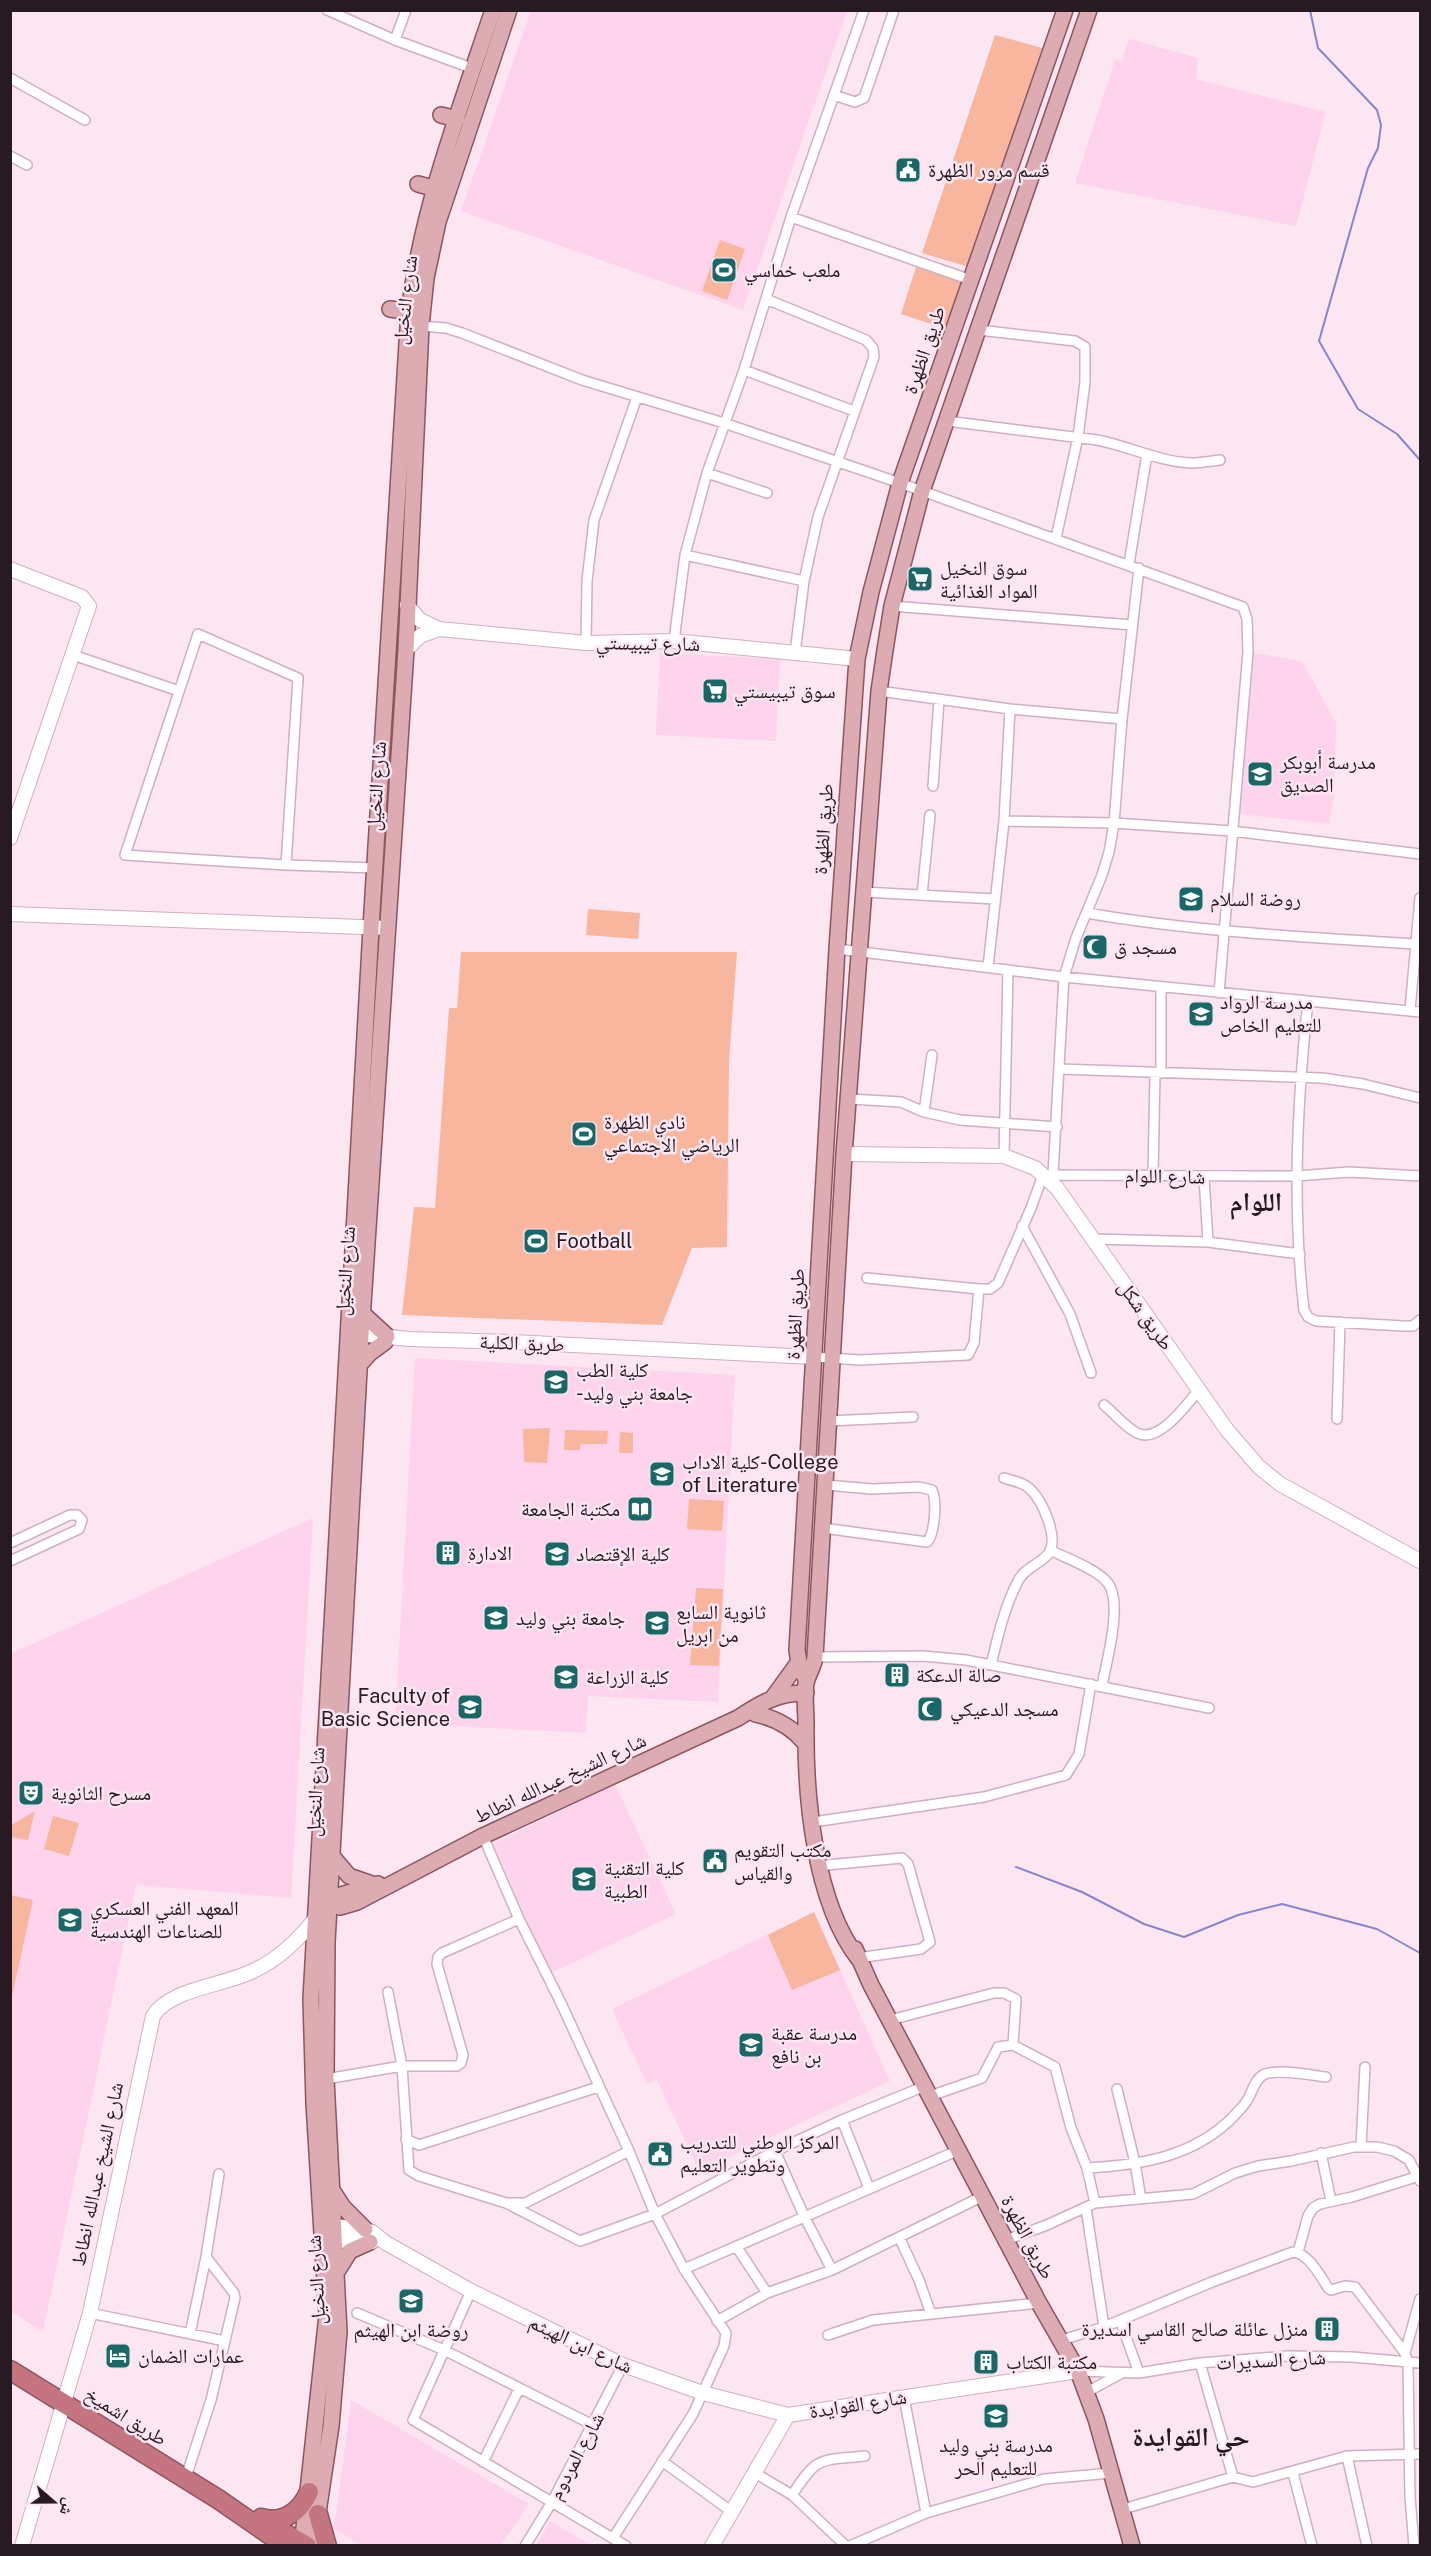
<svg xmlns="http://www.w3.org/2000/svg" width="1431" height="2556" viewBox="0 0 1431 2556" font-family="'Public Sans','Noto Naskh Arabic',sans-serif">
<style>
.built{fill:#fed3ec}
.green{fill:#f7b69d}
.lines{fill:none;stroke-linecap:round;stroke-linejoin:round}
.stream{stroke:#8685d2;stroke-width:2}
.street-casing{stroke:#d1aec3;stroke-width:12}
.secondary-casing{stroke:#d1aec3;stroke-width:16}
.primary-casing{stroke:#8e555e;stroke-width:18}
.highway-casing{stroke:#8e555e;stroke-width:21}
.street{stroke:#fff;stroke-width:9}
.secondary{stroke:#fff;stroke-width:14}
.primary{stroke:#dcacb2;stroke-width:15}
.highway{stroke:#c5757f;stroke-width:18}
.labels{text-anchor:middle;stroke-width:5;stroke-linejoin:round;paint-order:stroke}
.poi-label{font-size:20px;fill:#271a22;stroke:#fce6f2;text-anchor:start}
.street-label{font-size:20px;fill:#271a22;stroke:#fce6f2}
.district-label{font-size:26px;font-weight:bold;fill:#271a22;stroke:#fce6f2}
</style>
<rect width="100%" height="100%" fill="#fce6f2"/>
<!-- built -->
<path class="built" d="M 531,11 L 847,11 L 743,310 L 461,211 Z
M 1129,39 L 1198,58 L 1196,79 L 1326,112 L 1296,226 L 1075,183 L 1115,59 L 1122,61 Z
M 1248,652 L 1302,661 L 1336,723 L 1334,797 L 1329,824 L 1239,814 Z
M 660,653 L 780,659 L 776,741 L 656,735 Z
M 415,1358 L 735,1375 L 718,1702 L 588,1696 L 586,1733 L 395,1723 Z
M 313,1518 L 291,1898 L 136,1885 L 43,2332 L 10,2311 L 10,1654 Z
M 615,1784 L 676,1914 L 549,1974 L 494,1844 Z
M 814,1912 L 890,2081 L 699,2171 L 657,2080 L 647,2084 L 612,2009 Z
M 351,2400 L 529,2504 L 501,2545 L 361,2545 L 334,2529 Z
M 550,2521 L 591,2545 L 536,2545 Z"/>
<!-- green -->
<path class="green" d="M 995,35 L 1042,48 L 969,267 L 922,253 Z
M 720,240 L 745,249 L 727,300 L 702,291 Z
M 916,267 L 961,281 L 946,329 L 901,314 Z
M 588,909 L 640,913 L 638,939 L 586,935 Z
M 461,952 L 737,952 L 729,1061 L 727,1247 L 692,1248 L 662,1325 L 402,1315 L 414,1207 L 435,1208 L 449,1008 L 457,1008 Z
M 550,1428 L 547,1463 L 524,1462 L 523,1429 Z
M 565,1430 L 608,1431 L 607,1444 L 581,1444 L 580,1450 L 564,1450 Z
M 620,1432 L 633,1433 L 633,1453 L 619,1453 Z
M 689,1499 L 724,1501 L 722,1531 L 687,1529 Z
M 696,1588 L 723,1589 L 719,1666 L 690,1665 Z
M 35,1811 L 28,1840 L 11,1837 L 11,1825 Z
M 53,1816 L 79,1823 L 69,1856 L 44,1849 Z
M 11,1895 L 33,1900 L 11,2001 L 10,2001 Z
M 814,1912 L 840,1970 L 792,1990 L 768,1935 Z"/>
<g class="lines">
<!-- stream -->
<path class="stream" d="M 1310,10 L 1318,48 L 1377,110 L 1381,125 L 1378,148 L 1368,168 L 1319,341 L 1358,409 L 1397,434 L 1420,460
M 1016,1867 L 1082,1892 L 1144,1924 L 1184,1937 L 1238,1915 L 1282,1904 L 1377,1929 L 1420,1953"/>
<!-- street casing -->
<g class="street-casing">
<path id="street" d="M 327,10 L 395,40 L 474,69
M 395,40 L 406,10
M 10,78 L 85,120
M 834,95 L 855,102 L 864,98 L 894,10
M 10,156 L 27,165
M 791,217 L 971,280
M 766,299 L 866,340 L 873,348 L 874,357 L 818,517 L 804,581 L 795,653
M 421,326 L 446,328 L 462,333 L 582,380 L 724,423 L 900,483 L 1243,607 L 1247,619 L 1248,652 L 1219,993
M 979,330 L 1075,341 L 1085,347 L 1085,382 L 1078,437 L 1056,538
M 744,370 L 854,411
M 947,421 L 1097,440 C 1129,446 1159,462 1192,463 C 1201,463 1211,461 1220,460
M 707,473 L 767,493
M 685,555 L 804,581
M 1129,564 L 1147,454
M 892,606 L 1132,625
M 674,641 L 685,555 L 707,473 L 744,370 L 791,217 L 864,10
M 586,643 L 587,581 L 594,520 L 637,397
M 73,655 L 179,691
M 879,691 L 1010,709 L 1122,719
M 933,786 L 939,700
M 1004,821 L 1114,823 L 1232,831 L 1420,854
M 286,865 L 125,855 L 198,634 L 298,678 L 286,865 L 375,868
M 863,892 L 995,899
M 922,895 L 930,815
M 1087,913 C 1196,932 1306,937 1416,944
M 837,949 L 1064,977 L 1420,1012
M 988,967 L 1004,821 L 1010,709
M 1308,1001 C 1297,1104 1292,1207 1304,1310 L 1308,1317 L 1316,1321 L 1403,1326 L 1413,1326 L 1420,1320
M 1410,1010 L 1420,898
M 1060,1069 L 1322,1078 L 1363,1084 L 1420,1098
M 1161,1073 L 1161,988
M 850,1099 L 901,1102 L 924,1112 L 960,1120 L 1057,1127
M 924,1112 L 932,1055
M 1004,1156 L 1008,970
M 1053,1174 L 1064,977 L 1076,938 L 1102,875 L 1109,852 L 1114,823 L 1122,719 L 1139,568
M 1153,1176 L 1155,1073
M 1204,1177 L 1208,1242
M 1022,1226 L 1070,1314 L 1091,1373
M 1093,1239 L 1208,1242 L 1300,1254
M 867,1278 L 979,1289 L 990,1289 L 998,1283 L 1031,1208 L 1043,1175 L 1296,1176 L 1349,1172 L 1420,1176
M 814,1357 L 860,1360 L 968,1355 L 974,1343 L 979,1289
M 1104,1405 C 1114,1413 1125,1427 1137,1433 C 1159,1444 1186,1405 1199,1390
M 1337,1419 L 1340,1322
M 829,1421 L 913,1417
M 823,1528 L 927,1542 C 935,1534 937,1501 932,1490 L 919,1487 L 872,1489 L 826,1485
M 10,1543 L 70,1515 L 77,1515 L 82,1520 L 79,1529 L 10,1561
M 1050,1550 C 1066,1558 1096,1569 1107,1582 C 1124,1601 1106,1663 1102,1686
M 815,1657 L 923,1656 L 966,1660 L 1209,1708
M 991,1665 C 998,1636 1004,1608 1018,1581 C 1025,1567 1041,1564 1049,1553 C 1059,1537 1042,1500 1030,1489 C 1023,1482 1013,1481 1004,1478
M 813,1822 L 984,1797 L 1066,1775 L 1079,1754 L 1091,1684
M 483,1836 L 519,1919 L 561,2003 L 629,2151 L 655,2214 L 684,2269 L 726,2333 L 724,2346 L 693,2414 L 613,2538
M 827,1865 L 902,1858 L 908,1864 L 930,1942 L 921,1949 L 858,1958
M 388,1992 L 402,2066 L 409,2170 L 419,2176 L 506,2203 L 580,2241 L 655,2214 L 775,2151 L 842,2120 L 925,2086
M 890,2020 L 994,1993 L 1004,1993 L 1016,1999 L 1013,2045
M 326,2079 L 402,2066 L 457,2066 L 461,2063 L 463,2055 L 437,1964 L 438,1957 L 442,1953 L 519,1919
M 1117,2089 L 1135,2163 L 1141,2199
M 930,2096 L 982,2078 L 998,2047 L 1013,2045 L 1055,2067 L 1071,2128 L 1087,2168 L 1095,2203
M 842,2120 L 869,2188
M 406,2139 L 419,2145 L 598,2087
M 1361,2147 L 1365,2067
M 775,2151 L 804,2216 L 832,2270
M 1321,2153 L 1331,2201
M 1087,2168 C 1141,2165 1194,2157 1234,2116 C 1238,2111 1243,2107 1246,2102 C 1252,2094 1254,2080 1263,2075 C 1275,2068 1311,2075 1326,2077
M 508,2203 L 525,2203 L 629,2151
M 1086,2208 L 1104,2327
M 900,2239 L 919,2280 L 931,2314
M 1006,2240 L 1047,2225 L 1095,2203 L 1193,2194 L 1235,2173 L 1258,2166 L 1291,2161 L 1354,2147 L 1377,2147 L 1394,2151 L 1409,2160 L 1420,2181
M 736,2246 L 767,2293
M 1298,2252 L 1308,2216 L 1313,2208 L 1320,2204 L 1352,2197 L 1419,2176
M 684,2269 L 959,2150
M 471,2291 L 413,2420 L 626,2546
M 90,2313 L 225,2341
M 357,2313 L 444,2350 L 593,2425
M 1120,2320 L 1139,2373
M 717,2321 L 767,2293 L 832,2270 L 983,2196
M 190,2334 L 206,2257 L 219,2174
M 828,2335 L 873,2320 L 1039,2303
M 1062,2340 L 1104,2327 L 1212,2282 L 1293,2252 C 1308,2253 1320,2275 1328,2288 L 1331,2290 L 1345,2286 L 1355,2287 L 1405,2353 L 1408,2363 L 1410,2497 L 1414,2546
M 1405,2353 L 1420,2299
M 1200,2363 L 1233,2477
M 1078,2371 L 1139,2373 L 1200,2363 L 1288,2356 L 1352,2357 L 1420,2363
M 1087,2392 L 1120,2374
M 904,2397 L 926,2513
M 1347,2456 L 1367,2546
M 662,2461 L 732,2512
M 483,2462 L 519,2389
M 755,2473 L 792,2495 L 846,2546
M 1293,2473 L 1312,2546
M 185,2480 L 211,2400 L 235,2298 L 234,2293 L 206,2257
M 792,2495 C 818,2455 819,2461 865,2456
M 1123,2509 L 1233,2477 L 1253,2482 L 1347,2456 L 1420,2454
M 525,2546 L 552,2502 L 623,2365
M 850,2546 L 926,2513 L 1044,2479 L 1112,2473"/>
</g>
<!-- secondary casing -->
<g class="secondary-casing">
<path id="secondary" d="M 10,569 L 82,597 L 89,606 L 10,838
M 407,605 L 420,620 L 439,629 L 586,643 L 674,641 L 857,659
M 406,650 L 420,636 L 439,629
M 10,914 L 388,928
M 844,1154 L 1004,1156 L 1035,1168 L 1057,1188 L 1227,1430 L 1259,1467 L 1280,1484 L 1420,1561
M 350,1337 L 367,1335 L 410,1339 L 512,1342 L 814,1357
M 324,2227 L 356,2227 L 372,2232 L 386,2243 L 471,2291 L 623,2365 L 703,2393 L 788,2415 L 1078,2371
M 325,2240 L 372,2242
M 22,2546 L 90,2313 L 153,2016 C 171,1988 223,1986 253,1971 C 279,1959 298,1940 316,1918
M 712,2546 L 788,2415"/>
</g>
<!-- primary casing -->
<g class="primary-casing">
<path id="primary" d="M 441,115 L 457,119
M 418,184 L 433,188
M 390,309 L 419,313
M 363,1314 L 387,1336
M 360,1364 L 370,1353 L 385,1342
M 807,1680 L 800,1669 L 797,1650 L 837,949 L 857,659 L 871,592 L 900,483 L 1065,10
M 772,1699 L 798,1663
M 755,1714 C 776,1718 792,1727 805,1743
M 332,1856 L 349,1876 L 375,1885
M 320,1899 L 340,1907 L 357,1902 L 483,1836 L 738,1718 C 759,1704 779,1692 806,1693
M 325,1908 L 341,1895 L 378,1884
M 855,1949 L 871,1985 L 1039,2303 L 1078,2371 L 1096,2419 L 1132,2546
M 858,1958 C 814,1901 805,1795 806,1724 C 806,1711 804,1696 806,1683 C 808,1674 814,1666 815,1657 L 844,1154 L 879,691 L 885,650 L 892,606 L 922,491 L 1089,10
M 334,2193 L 343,2207 L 365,2229
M 338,2270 L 350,2251 L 370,2242
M 302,2546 L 327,2315 L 314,2103 L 311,1999 L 371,928 L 409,311 C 423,205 459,111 493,10
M 313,2546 L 331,2426 L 339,2332 L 326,2079 L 327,1942 L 361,1335 L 406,650 L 421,326 L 426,278 L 438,222 L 509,10"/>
</g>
<!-- highway casing -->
<g class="highway-casing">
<path id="highway" d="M 10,2370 L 218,2499 L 286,2546
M 318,2514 L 327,2546
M 261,2518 C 283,2524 300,2512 309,2492
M 276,2528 L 307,2546"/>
</g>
<!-- street -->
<use href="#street" class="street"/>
<!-- secondary -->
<use href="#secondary" class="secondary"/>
<!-- primary -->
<use href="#primary" class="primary"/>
<!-- highway -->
<use href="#highway" class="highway"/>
</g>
<!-- icons -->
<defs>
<g id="civic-square" transform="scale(1.35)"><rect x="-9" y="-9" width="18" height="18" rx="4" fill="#1a6767" stroke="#fce6f2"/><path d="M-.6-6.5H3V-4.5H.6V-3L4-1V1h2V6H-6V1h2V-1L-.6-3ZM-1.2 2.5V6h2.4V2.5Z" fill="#fff"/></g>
<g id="stadium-square" transform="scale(1.35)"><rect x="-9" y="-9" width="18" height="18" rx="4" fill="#1a6767" stroke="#fce6f2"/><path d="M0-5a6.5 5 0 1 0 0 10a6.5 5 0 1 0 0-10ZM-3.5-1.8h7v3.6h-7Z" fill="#fff"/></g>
<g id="supermarket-square" transform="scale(1.35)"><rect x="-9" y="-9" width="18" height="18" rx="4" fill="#1a6767" stroke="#fce6f2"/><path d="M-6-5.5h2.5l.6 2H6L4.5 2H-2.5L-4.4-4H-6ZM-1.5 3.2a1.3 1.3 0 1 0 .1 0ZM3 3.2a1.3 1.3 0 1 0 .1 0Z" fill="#fff"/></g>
<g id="school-square" transform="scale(1.35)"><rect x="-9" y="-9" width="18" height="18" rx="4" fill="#1a6767" stroke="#fce6f2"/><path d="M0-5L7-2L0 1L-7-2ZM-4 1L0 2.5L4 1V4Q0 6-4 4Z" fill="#fff"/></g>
<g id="mosque-square" transform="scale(1.35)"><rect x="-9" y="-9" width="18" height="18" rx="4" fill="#1a6767" stroke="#fce6f2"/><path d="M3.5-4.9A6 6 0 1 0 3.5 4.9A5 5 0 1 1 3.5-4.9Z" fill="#fff"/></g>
<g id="university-square" transform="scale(1.35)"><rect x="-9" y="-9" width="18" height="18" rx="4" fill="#1a6767" stroke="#fce6f2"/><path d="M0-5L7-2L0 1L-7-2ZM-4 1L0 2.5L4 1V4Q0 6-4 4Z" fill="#fff"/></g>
<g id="library-square" transform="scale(1.35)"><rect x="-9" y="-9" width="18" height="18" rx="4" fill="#1a6767" stroke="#fce6f2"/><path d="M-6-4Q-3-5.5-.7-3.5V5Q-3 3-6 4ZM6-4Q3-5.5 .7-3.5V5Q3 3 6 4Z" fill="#fff"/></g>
<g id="building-square" transform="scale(1.35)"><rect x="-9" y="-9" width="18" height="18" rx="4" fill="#1a6767" stroke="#fce6f2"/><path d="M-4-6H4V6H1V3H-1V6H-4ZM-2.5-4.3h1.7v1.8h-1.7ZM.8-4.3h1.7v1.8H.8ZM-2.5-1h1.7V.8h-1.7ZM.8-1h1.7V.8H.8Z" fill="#fff"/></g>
<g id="theatre-square" transform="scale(1.35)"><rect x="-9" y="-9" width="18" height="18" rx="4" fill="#1a6767" stroke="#fce6f2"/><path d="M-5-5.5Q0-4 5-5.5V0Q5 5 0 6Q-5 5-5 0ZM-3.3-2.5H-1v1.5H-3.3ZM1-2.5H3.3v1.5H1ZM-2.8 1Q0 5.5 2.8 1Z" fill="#fff"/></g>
<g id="hotel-square" transform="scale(1.35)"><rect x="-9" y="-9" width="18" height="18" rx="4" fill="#1a6767" stroke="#fce6f2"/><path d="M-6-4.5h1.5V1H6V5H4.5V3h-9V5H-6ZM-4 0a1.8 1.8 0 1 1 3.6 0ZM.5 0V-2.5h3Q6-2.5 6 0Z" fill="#fff"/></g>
</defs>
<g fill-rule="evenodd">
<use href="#civic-square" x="908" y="170"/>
<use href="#stadium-square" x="724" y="270"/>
<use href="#supermarket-square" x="920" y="579"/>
<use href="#supermarket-square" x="715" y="691"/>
<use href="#school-square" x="1260" y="774"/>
<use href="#school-square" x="1191" y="899"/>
<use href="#mosque-square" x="1095" y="947"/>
<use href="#school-square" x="1201" y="1014"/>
<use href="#stadium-square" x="584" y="1134"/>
<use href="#stadium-square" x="536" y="1241"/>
<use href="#university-square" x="556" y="1382"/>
<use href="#university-square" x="662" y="1474"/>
<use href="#library-square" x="640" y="1509"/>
<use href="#building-square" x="448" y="1553"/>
<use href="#university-square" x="557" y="1554"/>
<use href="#university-square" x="496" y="1618"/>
<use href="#school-square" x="657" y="1623"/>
<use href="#building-square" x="897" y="1675"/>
<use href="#university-square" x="566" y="1677"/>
<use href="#university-square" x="470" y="1707"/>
<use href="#mosque-square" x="930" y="1709"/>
<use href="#theatre-square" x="31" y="1793"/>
<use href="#civic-square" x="715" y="1861"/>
<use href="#university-square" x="584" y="1879"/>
<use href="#university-square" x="70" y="1920"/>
<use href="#school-square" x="751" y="2045"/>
<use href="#civic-square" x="660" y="2154"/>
<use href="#school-square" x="411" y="2301"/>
<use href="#building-square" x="1327" y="2329"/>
<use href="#hotel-square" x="118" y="2356"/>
<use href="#building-square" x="986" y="2362"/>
<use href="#school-square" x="996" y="2416"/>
</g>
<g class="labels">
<!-- poi labels -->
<g class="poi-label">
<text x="928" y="177">قسم مرور الظهرة</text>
<text x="744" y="277">ملعب خماسي</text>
<text x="940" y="575">سوق النخيل<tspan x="940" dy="23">المواد الغذائية</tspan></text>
<text x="734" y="698">سوق تيبيستي</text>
<text x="1280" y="769">مدرسة أبوبكر<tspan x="1280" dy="23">الصديق</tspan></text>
<text x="1210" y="906">روضة السلام</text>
<text x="1114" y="954">مسجد ق</text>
<text x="1220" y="1009">مدرسة الرواد<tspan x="1220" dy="23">للتعليم الخاص</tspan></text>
<text x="604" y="1129">نادي الظهرة<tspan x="604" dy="23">الرياضي الاجتماعي</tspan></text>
<text x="556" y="1248">Football</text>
<text x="576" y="1377">كلية الطب<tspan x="576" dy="23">-جامعة بني وليد</tspan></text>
<text x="682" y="1469">كلية الاداب-College<tspan x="682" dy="23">of Literature</tspan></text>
<text x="620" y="1516" text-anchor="end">مكتبة الجامعة</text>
<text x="468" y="1560">ِالادارة</text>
<text x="576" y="1561">كلية الإقتصاد</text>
<text x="676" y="1619">ثانوية السابع<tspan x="676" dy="23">من ابريل</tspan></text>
<text x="516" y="1625">جامعة بني وليد</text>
<text x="916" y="1682">صالة الدعكة</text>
<text x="586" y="1684">كلية الزراعة</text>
<text x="450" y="1703" text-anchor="end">Faculty of<tspan x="450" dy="23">Basic Science</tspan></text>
<text x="950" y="1716">مسجد الدعيكي</text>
<text x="51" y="1800">مسرح الثانوية</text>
<text x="734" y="1857">مكتب التقويم<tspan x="734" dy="23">والقياس</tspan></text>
<text x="604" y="1875">كلية التقنية<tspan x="604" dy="23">الطبية</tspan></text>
<text x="90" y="1915">المعهد الفني العسكري<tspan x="90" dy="23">للصناعات الهندسية</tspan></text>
<text x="771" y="2040">مدرسة عقبة<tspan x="771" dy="23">بن نافع</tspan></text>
<text x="680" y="2149">المركز الوطني للتدريب<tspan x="680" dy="23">وتطوير التعليم</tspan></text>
<text x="1308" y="2336" text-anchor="end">منزل عائلة صالح القاسي اسديرة</text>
<text x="411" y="2337" text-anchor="middle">روضة ابن الهيثم</text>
<text x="138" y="2363">عمارات الضمان</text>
<text x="1006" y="2369">مكتبة الكتاب</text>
<text x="996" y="2452" text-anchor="middle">مدرسة بني وليد<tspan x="996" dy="23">للتعليم الحر</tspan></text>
</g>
<!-- street labels -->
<g class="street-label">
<text transform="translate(405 300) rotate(-83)" y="7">شارع النخيل</text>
<text transform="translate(924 350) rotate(-71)" y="7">طريق الظهرة</text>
<text transform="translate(648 643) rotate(1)" y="7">شارع تيبيستي</text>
<text transform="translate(376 786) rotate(-86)" y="7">شارع النخيل</text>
<text transform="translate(823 829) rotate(-86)" y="7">طريق الظهرة</text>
<text transform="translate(1165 1176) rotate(1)" y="7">شارع اللوام</text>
<text transform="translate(345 1271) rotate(-86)" y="7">شارع النخيل</text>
<text transform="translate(795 1314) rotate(-87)" y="7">طريق الظهرة</text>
<text transform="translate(1146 1315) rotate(55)" y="7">طريق شكل</text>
<text transform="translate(522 1343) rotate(2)" y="7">طريق الكلية</text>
<text transform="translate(560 1778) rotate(-25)" y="7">شارع الشيخ عبدالله انطاط</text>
<text transform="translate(315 1792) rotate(-87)" y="7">شارع النخيل</text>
<text transform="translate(97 2174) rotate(-78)" y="7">شارع الشيخ عبدالله انطاط</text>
<text transform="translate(1028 2237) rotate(62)" y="7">طريق الظهرة</text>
<text transform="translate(316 2280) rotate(-93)" y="7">شارع النخيل</text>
<text transform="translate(581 2344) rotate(25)" y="7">شارع ابن الهيثم</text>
<text transform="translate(1271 2360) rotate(-3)" y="7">شارع السديرات</text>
<text transform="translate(858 2404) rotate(-9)" y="7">شارع القوايدة</text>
<text transform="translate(126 2416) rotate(32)" y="7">طريق اشميخ</text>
<text transform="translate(576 2456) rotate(-62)" y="7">شارع المردوم</text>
</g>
<!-- district labels -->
<g class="district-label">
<text x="1256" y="1211">اللوام</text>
<text x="1191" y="2446">حي القوايدة</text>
</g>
</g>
<!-- border -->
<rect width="1431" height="2556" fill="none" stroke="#271a22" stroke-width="24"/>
<!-- north arrow -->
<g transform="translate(54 2502) rotate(110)" stroke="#fce6f2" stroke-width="4.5" paint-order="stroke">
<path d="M0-4.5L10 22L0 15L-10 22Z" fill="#271a22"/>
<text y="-9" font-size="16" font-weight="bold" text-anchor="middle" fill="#271a22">ش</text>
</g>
</svg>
